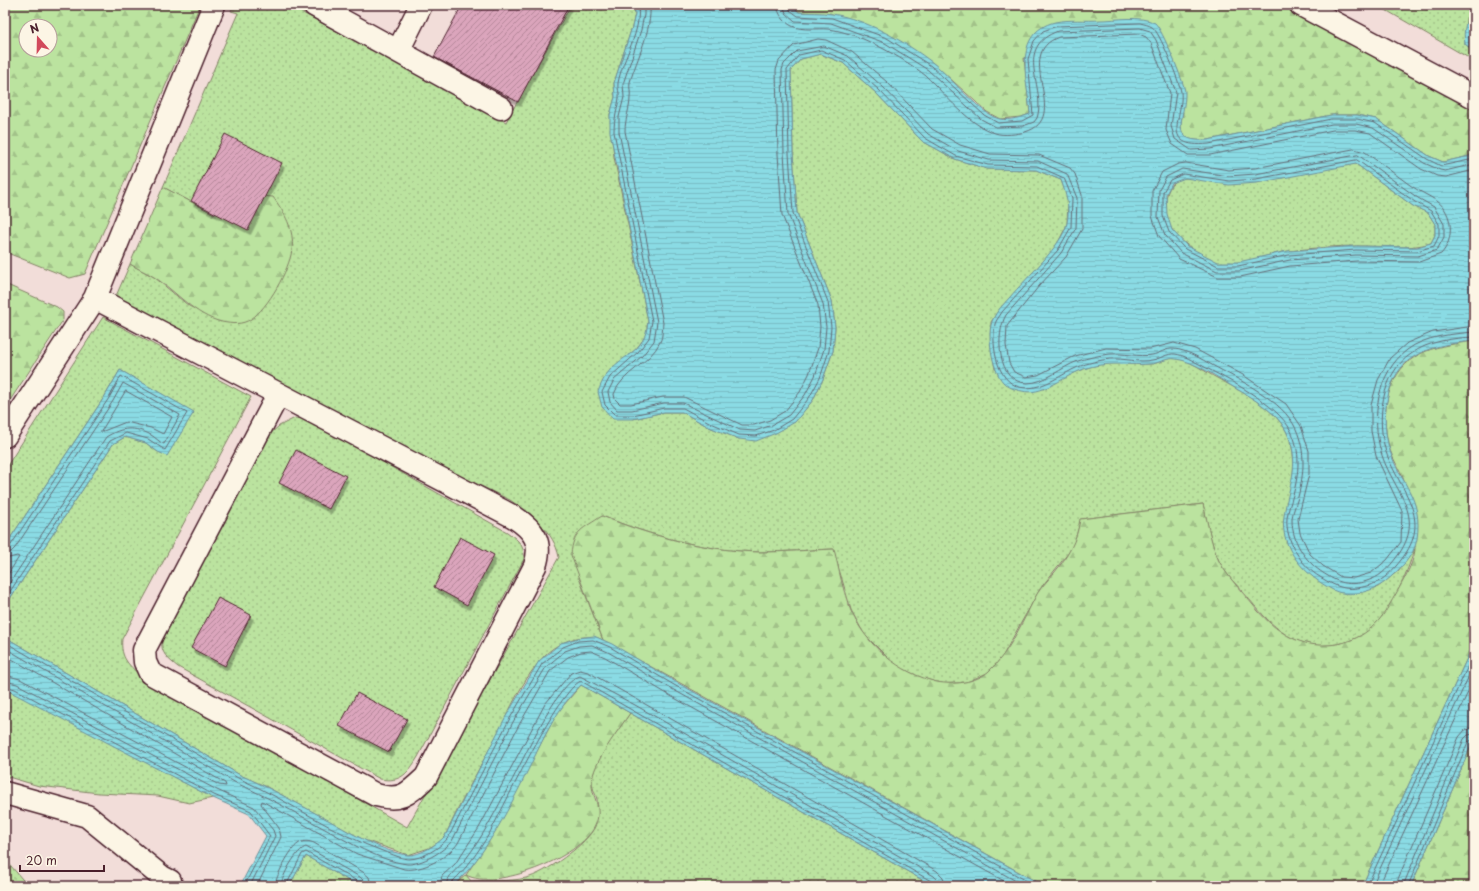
<svg xmlns="http://www.w3.org/2000/svg" width="1479" height="891" viewBox="0 0 1479 891" font-family="'Playpen Sans',sans-serif">
<style>
.grass{fill:url(#grass-dots);stroke:#828165}
.forest{fill:url(#forest-firs);stroke:#828165;fill-rule:evenodd}
.water{fill:url(#water-rules);stroke:#70909a;fill-rule:evenodd}
.lines{fill:none;stroke-linecap:round;stroke-linejoin:round}
.shore{stroke:#646a75;stroke-width:1}
.building{fill:url(#building-hatch);stroke:#4a1f2b;filter:url(#shadow)}
.minor-casing{stroke:#4a1f2b;stroke-width:25}
.minor{stroke:#fcf5e5;stroke-width:22}
</style>
<defs>
<pattern id="grass-dots" width="8" height="8" patternUnits="userSpaceOnUse"><rect width="8" height="8" fill="#bbe39f"/><path d="M2 2h.1M6 6h.1" fill="none" stroke="#a2c289" stroke-width="1.8" stroke-linecap="round"/></pattern>
<pattern id="forest-firs" width="22" height="20" patternUnits="userSpaceOnUse"><rect width="22" height="20" fill="#bbe39f"/><path d="M5 1l3.5 6h-7zM16 11l3.5 6h-7z" fill="#a2c289"/></pattern>
<pattern id="water-rules" width="6" height="5" patternUnits="userSpaceOnUse"><rect width="6" height="5" fill="#8adbe4"/><path d="M0 2.5h6" fill="none" stroke="#79bcc4"/></pattern>
<pattern id="building-hatch" width="6" height="6" patternUnits="userSpaceOnUse"><rect width="6" height="6" fill="#dba5bc"/><path d="M-1 1l2-2M0 6l6-6M5 7l2-2" fill="none" stroke="#b48699"/></pattern>
<filter id="shadow"><feDropShadow dx="2.5" dy="4.5" stdDeviation="0" flood-color="#0004"/></filter>
</defs>
<rect width="100%" height="100%" fill="#f2ddd9"/>
<filter id="ink" filterUnits="userSpaceOnUse"><feTurbulence type="fractalNoise" baseFrequency=".025" numOctaves="2"/><feDisplacementMap in="SourceGraphic" scale="8" xChannelSelector="R" yChannelSelector="G"/><feConvolveMatrix kernelMatrix="1 2 1 2 8 2 1 2 1" color-interpolation-filters="sRGB"/></filter>
<g filter="url(#ink)">
<!-- grass -->
<path class="grass" d="M 234,5 L 288,5 L 506,122 L 571,5 L 634,5 L 635,14 L 632,27 L 614,83 L 615,97 L 610,115 L 614,157 L 648,321 L 646,336 L 636,349 L 607,374 L 633,419 L 664,412 L 682,412 L 709,427 L 739,439 L 795,422 L 813,400 L 823,379 L 833,351 L 835,327 L 832,301 L 797,213 L 793,153 L 791,70 L 801,59 L 820,54 L 843,63 L 876,93 L 922,141 L 955,159 L 987,169 L 1036,170 L 1061,180 L 1068,199 L 1067,225 L 1055,248 L 999,310 L 991,322 L 991,346 L 995,369 L 1043,389 C 1064,378 1086,364 1111,363 C 1124,362 1137,365 1150,364 C 1158,364 1166,358 1173,358 C 1188,358 1205,372 1217,378 C 1271,408 1305,424 1290,493 L 1355,593 L 1378,587 L 1398,571 L 1415,549 C 1405,577 1394,606 1372,628 C 1365,635 1355,639 1345,642 C 1298,656 1272,627 1244,593 C 1237,585 1228,577 1223,568 C 1211,549 1208,524 1203,504 L 1081,519 L 1073,547 L 1040,589 L 1001,659 L 987,673 L 967,682 L 945,684 L 921,678 L 894,664 L 864,634 L 851,610 L 833,549 C 809,550 784,552 760,552 C 707,551 651,536 602,516 L 579,578 L 603,640 C 581,631 553,643 539,662 C 522,682 510,709 498,733 C 480,767 461,801 445,836 L 439,842 L 429,848 L 408,855 L 364,840 L 267,787 L 240,775 L 5,637 L 5,606 L 113,444 L 125,437 L 146,443 L 158,452 L 194,413 L 120,370 L 105,396 L 5,546 L 5,469 L 103,317 L 251,397 L 122,639 C 120,658 129,666 143,677 L 407,827 L 559,557 C 554,531 531,515 510,500 L 223,361 L 116,296 L 130,264 L 154,277 L 189,306 L 221,322 L 227,212 L 214,214 L 163,187 L 238,13 L 231,11 Z
M 1377,5 L 1474,5 L 1474,10 L 1466,19 L 1465,44 L 1474,51 L 1474,61 Z
M 1356,164 L 1413,206 L 1428,213 L 1435,224 L 1435,235 L 1431,243 C 1408,250 1383,246 1359,246 C 1336,246 1312,248 1289,251 C 1269,253 1237,268 1217,262 C 1201,256 1184,245 1173,231 C 1162,216 1161,181 1185,178 C 1188,177 1193,179 1197,179 Z
M 295,418 L 306,419 L 507,532 C 517,539 525,545 524,559 L 418,757 C 408,773 401,783 380,779 L 178,667 C 168,659 160,653 162,640 L 270,434 L 279,426 Z
M 5,689 L 14,692 L 213,798 L 189,803 L 158,796 L 99,793 L 39,786 L 5,776 Z
M 630,713 L 933,886 L 453,886 L 466,875 L 471,881 C 489,880 509,882 526,878 C 543,875 589,843 595,826 C 597,820 598,805 597,799 C 594,790 590,784 593,775 C 597,755 619,730 630,713 Z
M 306,856 L 358,886 L 289,886 Z
M 5,859 L 28,886 L 5,886 Z"/>
<!-- forest -->
<path class="forest" d="M 5,5 L 200,5 L 85,274 L 70,278 L 5,252 ZM 26,26 L 50,26 L 50,50 L 26,50 Z
M 791,5 L 1282,5 L 1474,108 L 1474,155 L 1443,162 L 1429,156 L 1376,119 L 1357,115 L 1331,115 L 1208,140 C 1184,142 1177,136 1183,112 L 1024,58 L 1030,114 L 1021,117 L 1000,119 L 987,112 L 933,63 L 889,35 L 832,14 L 799,12 Z
M 163,187 L 214,214 L 227,212 L 260,196 L 273,197 C 284,212 295,230 292,250 C 289,270 268,308 251,319 C 242,325 232,324 222,322 C 195,316 176,291 154,277 C 146,272 138,269 130,264 Z
M 5,284 L 57,307 L 63,312 L 63,320 L 5,408 Z
M 1474,341 L 1474,643 L 1362,886 L 1044,886 L 603,640 L 571,555 C 573,530 583,529 602,516 C 650,536 707,551 760,552 C 784,552 809,550 834,549 C 839,569 843,592 851,611 C 867,646 899,673 937,682 C 953,685 976,683 989,671 C 1010,652 1023,620 1037,594 C 1042,586 1048,580 1054,573 C 1068,556 1077,541 1080,519 L 1203,504 C 1208,523 1212,552 1223,568 C 1233,583 1247,597 1258,611 C 1275,630 1297,646 1324,645 C 1351,645 1373,632 1387,609 C 1395,595 1415,564 1415,548 C 1415,539 1412,529 1410,520 C 1408,507 1408,491 1403,478 C 1400,469 1393,460 1390,450 C 1384,431 1383,406 1391,387 C 1406,349 1439,346 1474,341 Z
M 581,685 L 630,713 C 620,728 592,764 592,782 C 591,798 604,806 595,826 C 580,858 495,891 466,875 L 492,836 L 557,713 Z
M 1474,739 L 1474,886 L 1411,886 Z"/>
<!-- water -->
<path class="water" d="M 634,5 L 791,5 L 799,12 C 810,13 821,12 832,14 C 866,19 906,42 933,63 C 949,75 982,116 1000,119 C 1009,121 1022,117 1030,114 C 1028,82 1011,33 1055,22 C 1069,19 1086,21 1101,20 C 1116,20 1140,15 1155,23 C 1161,27 1185,84 1185,92 C 1186,117 1166,143 1208,140 L 1331,115 L 1357,115 L 1376,119 L 1429,156 L 1443,162 L 1474,155 L 1474,341 C 1454,343 1433,345 1415,356 C 1385,373 1380,420 1390,451 C 1401,485 1423,497 1417,539 C 1414,557 1399,570 1385,582 C 1372,592 1348,598 1333,590 C 1306,576 1279,549 1284,516 C 1288,486 1301,466 1288,435 C 1279,413 1255,400 1235,388 C 1220,379 1194,361 1176,359 C 1167,357 1158,364 1149,364 C 1124,366 1104,360 1079,371 C 1062,378 1041,396 1022,391 C 1016,390 1007,387 1003,382 C 992,370 986,333 993,319 C 997,310 1004,304 1010,297 C 1025,279 1063,245 1067,223 C 1070,208 1066,194 1061,180 L 1036,170 L 987,169 L 955,159 L 922,141 L 876,93 L 843,63 L 821,54 L 801,59 L 791,70 L 793,153 L 797,213 L 832,301 L 835,327 L 833,351 L 823,379 L 813,400 L 795,422 L 776,433 L 756,441 L 739,439 L 709,427 L 682,412 L 664,412 L 633,419 L 613,419 L 602,407 L 598,392 C 600,386 603,380 606,375 C 622,353 645,355 648,321 L 610,132 L 610,115 L 615,97 L 614,83 L 632,27 L 635,14 ZM 1356,164 L 1413,206 L 1428,213 L 1435,224 L 1435,235 L 1431,243 L 1417,247 L 1356,246 L 1288,251 L 1238,262 L 1218,262 L 1187,246 L 1172,230 L 1167,214 L 1166,194 L 1172,183 L 1185,178 L 1229,185 L 1257,183 Z
M 1474,10 L 1474,51 L 1465,44 C 1463,30 1465,21 1474,10 Z
M 120,370 L 194,412 L 167,456 L 158,452 L 146,443 L 125,437 L 113,444 L 5,606 L 5,546 L 105,396 Z
M 594,636 L 612,644 L 676,682 L 1044,886 L 933,886 L 581,685 C 558,707 545,735 532,762 C 512,803 486,856 453,886 L 358,886 L 306,856 L 289,886 L 240,886 L 266,836 L 249,814 L 213,798 L 5,689 L 5,637 L 240,775 C 271,788 300,805 330,821 C 349,832 385,853 408,855 C 419,856 438,844 445,836 L 505,718 L 539,661 L 561,643 L 578,638 Z
M 1474,643 L 1474,739 L 1411,886 L 1362,886 Z"/>
<g class="lines">
<!-- shore -->
<path class="shore" d="M 638,5 C 642,33 623,56 618,83 C 617,88 620,93 619,98 C 617,112 614,118 614,132 L 652,321 L 649,338 L 638,352 L 610,377 L 602,392 L 605,405 L 615,415 L 633,415 L 664,408 L 683,408 L 711,423 L 739,435 L 756,436 L 774,430 L 792,419 L 809,398 L 820,378 L 829,351 L 831,327 L 828,302 L 793,213 L 789,153 L 787,70 L 799,55 L 821,50 L 845,60 L 879,90 L 925,138 L 956,156 L 988,165 L 1037,166 L 1064,178 L 1072,198 L 1071,227 L 1058,250 L 1002,312 C 1000,316 996,320 995,324 C 991,347 997,387 1026,388 C 1045,388 1062,374 1078,367 C 1087,363 1100,360 1110,359 C 1124,358 1139,363 1152,360 C 1160,359 1168,353 1175,354 C 1184,355 1193,361 1201,365 C 1228,380 1277,403 1291,431 C 1301,451 1299,474 1293,495 C 1291,502 1288,510 1287,518 C 1285,540 1301,566 1320,577 C 1339,589 1350,592 1373,584 C 1383,581 1394,569 1401,560 C 1434,518 1400,492 1386,452 C 1376,420 1381,374 1411,354 C 1428,341 1453,338 1474,337
M 644,5 L 644,15 L 641,30 L 623,84 L 624,97 L 619,117 L 619,132 L 657,322 L 654,341 L 642,356 L 614,380 L 608,392 L 610,402 L 617,410 L 632,410 L 664,403 L 683,403 L 740,430 L 755,431 L 772,425 L 789,415 L 805,395 L 815,376 L 824,349 L 826,327 L 823,304 L 788,214 L 784,153 L 782,70 L 784,64 L 797,51 L 824,46 L 848,56 L 883,87 L 928,134 L 958,151 L 989,160 L 1038,161 L 1067,174 L 1077,198 L 1076,228 L 1061,253 L 1006,315 C 995,334 997,383 1027,383 C 1046,383 1061,367 1078,361 C 1087,358 1100,355 1110,354 C 1124,353 1138,357 1152,355 C 1159,354 1166,348 1174,349 C 1187,350 1201,359 1212,365 C 1239,380 1283,400 1296,429 C 1306,452 1304,474 1298,497 C 1296,505 1292,513 1292,520 C 1292,544 1308,565 1328,576 C 1342,585 1356,586 1372,579 C 1381,576 1390,566 1396,558 C 1429,515 1392,491 1381,452 C 1371,417 1377,373 1407,350 C 1425,336 1452,334 1474,332
M 650,5 C 652,31 637,58 630,82 C 629,88 631,93 630,98 C 630,109 625,118 625,131 L 663,323 C 662,329 663,336 660,342 C 650,364 622,372 614,394 L 615,399 L 620,404 L 631,404 L 663,397 L 684,397 L 742,425 L 754,425 L 770,420 L 785,411 L 800,392 L 809,374 L 818,348 L 820,327 L 818,305 L 782,215 L 778,154 L 776,70 L 779,61 L 794,45 L 818,39 L 826,40 L 852,52 L 887,82 L 932,129 L 960,145 L 990,154 L 1039,155 L 1070,168 L 1075,174 L 1082,195 L 1082,229 L 1066,257 L 1039,286 L 1007,326 L 1006,345 L 1009,363 L 1014,372 L 1026,377 L 1038,375 L 1075,356 L 1106,348 L 1150,349 L 1174,343 L 1195,349 L 1243,375 L 1286,404 L 1301,426 L 1309,451 L 1309,474 L 1298,519 L 1300,533 L 1310,554 L 1323,566 L 1341,577 L 1354,578 L 1371,573 L 1387,560 L 1401,542 L 1402,511 L 1376,456 L 1371,431 L 1371,405 L 1378,380 L 1390,358 L 1407,343 L 1433,332 L 1474,326
M 777,5 C 778,14 784,22 792,26 C 803,31 817,28 828,29 C 846,31 867,40 882,48 C 897,56 914,66 926,76 C 945,94 970,126 995,133 C 1003,136 1018,134 1025,132 C 1073,118 1011,54 1059,37 L 1139,34 L 1146,37 L 1151,43 L 1170,93 L 1166,130 L 1172,144 L 1188,155 L 1210,155 L 1333,130 L 1355,130 L 1370,133 L 1421,169 L 1437,176 L 1446,177 L 1474,170
M 783,5 L 786,13 L 795,21 L 831,23 L 885,43 L 928,70 L 981,119 L 996,127 L 1023,126 L 1034,122 L 1037,118 C 1047,87 1012,48 1058,31 L 1140,28 L 1150,31 L 1156,40 L 1176,92 L 1171,126 L 1175,139 L 1191,150 L 1210,149 L 1332,124 L 1356,124 L 1373,128 L 1424,163 L 1440,170 L 1445,171 L 1474,164
M 788,5 L 790,10 L 798,16 L 832,18 L 887,38 L 931,66 L 984,115 L 998,123 L 1022,121 L 1033,115 L 1028,59 L 1034,41 L 1043,31 L 1057,26 L 1140,23 C 1144,24 1149,25 1152,27 C 1159,30 1180,83 1181,92 C 1184,116 1158,149 1209,144 L 1331,119 L 1357,119 L 1375,123 L 1427,159 L 1441,166 L 1474,159
M 1354,149 L 1365,152 C 1380,163 1395,174 1410,185 C 1418,191 1428,195 1437,201 C 1453,213 1455,239 1441,254 L 1419,262 L 1357,261 L 1290,266 L 1240,277 L 1218,277 L 1179,259 L 1159,236 L 1152,216 L 1152,191 L 1162,172 L 1178,164 L 1186,163 L 1229,170 L 1255,168 Z
M 1358,155 L 1418,198 L 1434,207 L 1444,224 L 1444,237 L 1437,250 L 1418,256 L 1356,255 L 1290,260 L 1239,271 L 1217,271 L 1181,253 L 1165,235 L 1158,217 L 1159,190 L 1166,177 L 1182,169 L 1229,176 L 1255,174 Z
M 1357,160 L 1415,202 L 1431,211 L 1439,224 L 1439,236 L 1434,246 L 1417,251 L 1356,250 L 1289,255 L 1238,266 L 1218,266 L 1185,249 L 1169,232 L 1163,216 L 1163,192 L 1170,180 L 1183,174 L 1229,181 L 1256,179 Z
M 126,391 L 172,417 L 163,434 L 151,428 L 126,422 L 101,432 Z
M 5,548 L 11,545 L 109,398 L 121,376 L 187,413 L 165,450 L 148,439 L 126,433 L 110,441 L 5,599
M 5,553 L 11,552 L 15,548 L 113,401 L 123,383 L 180,415 L 164,444 C 159,442 155,437 151,435 C 134,426 122,427 106,437 L 5,590
M 5,559 L 17,556 L 19,557 L 5,579
M 5,642 L 238,778 C 288,800 334,834 385,852 C 392,854 402,859 409,859 C 422,859 440,848 448,838 L 509,720 L 542,664 L 563,647 L 578,641 L 593,640 L 610,647 L 674,685 L 1036,886
M 5,648 L 236,783 C 266,796 294,812 323,828 C 349,842 377,860 407,864 C 421,865 444,851 452,841 L 513,722 L 546,667 L 565,651 L 579,646 L 592,645 L 608,652 L 672,689 L 1025,886
M 5,655 L 225,783 L 226,786 L 219,785 L 20,679 L 5,675
M 5,681 L 17,684 L 217,790 L 254,807 L 273,830 L 275,836 L 250,886
M 5,686 L 15,689 L 214,795 L 251,811 L 270,836 L 244,886
M 257,886 L 281,837 L 279,828 L 261,804 L 262,801 L 357,854 L 404,869 C 421,872 449,857 458,843 L 519,725 L 550,671 L 568,657 L 581,652 L 591,651 L 605,657 L 669,695 L 1013,886
M 275,886 C 275,877 291,848 298,844 C 303,840 309,841 314,843 L 363,872 L 369,877 L 371,886
M 281,886 C 281,877 297,849 306,847 L 360,877 L 364,881 L 365,886
M 286,886 L 302,854 L 306,852 L 357,881 L 360,886
M 440,886 L 442,876 L 455,864 L 479,828 L 545,704 L 571,673 L 580,670 L 588,672 L 638,700 L 937,871 L 943,877 L 945,886
M 446,886 C 446,876 459,868 465,860 C 483,837 496,810 510,784 C 522,763 558,681 580,676 L 635,705 L 934,876 L 938,880 L 939,886
M 451,886 L 452,882 C 467,868 478,852 489,834 C 504,807 559,689 581,681 L 931,881 L 934,886
M 1367,886 L 1474,653
M 1372,886 L 1474,665
M 1379,886 L 1474,679
M 1397,886 L 1398,879 L 1459,737 L 1465,730 L 1474,728
M 1403,886 L 1464,739 L 1468,735 L 1474,734
M 1408,886 L 1468,742 L 1474,739"/>
</g>
<!-- building -->
<path class="building" d="M 462,5 L 569,5 L 518,102 L 434,57 Z
M 225,134 L 282,163 L 248,230 L 191,201 Z
M 296,450 L 346,476 L 329,509 L 279,483 Z
M 460,537 L 494,555 L 467,605 L 434,587 Z
M 218,598 L 251,615 L 225,666 L 191,648 Z
M 357,693 L 407,719 L 389,752 L 339,726 Z"/>
<g class="lines">
<!-- minor casing -->
<g class="minor-casing">
<path id="minor" d="M 314,5 L 501,108
M 1301,5 L 1474,97
M 398,51 L 421,5
M 95,298 L 514,517 C 534,530 543,542 535,566 L 426,777 C 408,794 401,802 376,795 L 150,673 L 145,662 L 144,650 L 278,395
M 5,436 L 95,298 L 214,5
M 5,793 L 87,816 L 162,877 L 170,881"/>
</g>
<!-- minor -->
<use href="#minor" class="minor"/>
</g>
</g>
<!-- margin -->
<rect width="1479" height="891" fill="none" stroke="#fcf5e5" stroke-width="20"/>
<rect x="10" y="10" width="1459" height="871" fill="none" stroke="#4a1f2b" stroke-width="1.5" filter="url(#ink)"/>
<!-- north arrow -->
<g transform="translate(38 38) rotate(340)"><circle r="19" fill="#fcf5e5" stroke="#b59f9b"/>
<path d="M0-3L7 15L0 10L-7 15Z" fill="#d1495b"/>
<text y="-6" font-size="11" font-weight="bold" text-anchor="middle" fill="#4a1f2b">N</text>
</g>
<!-- scale -->
<path d="M20 865v6h84v-6" fill="none" stroke="#4a1f2b" stroke-width="2"/>
<text x="26" y="865" font-size="12" fill="#4a1f2b" stroke="#fcf5e5" stroke-width="3" paint-order="stroke">20 m</text>
</svg>
